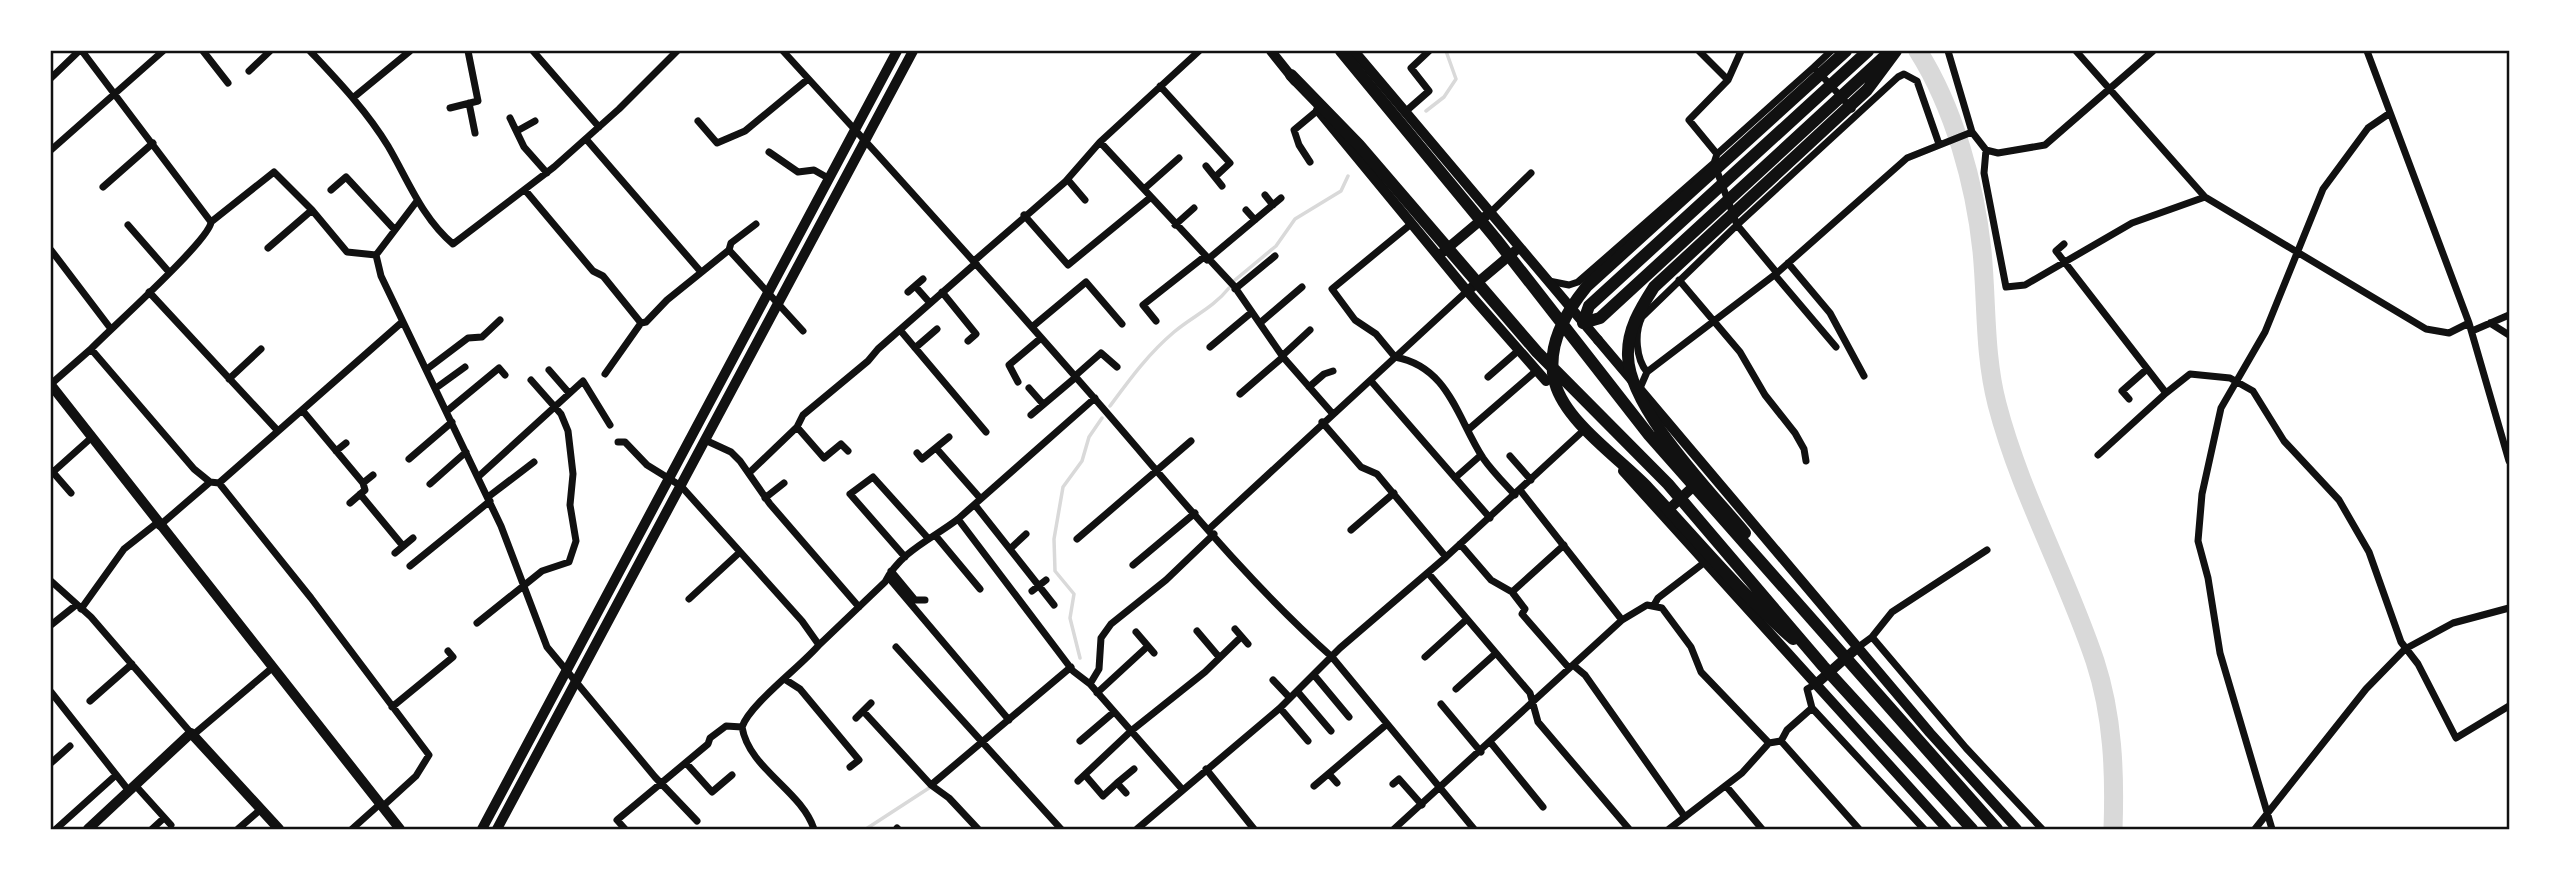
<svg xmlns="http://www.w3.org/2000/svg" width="2560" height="880" viewBox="0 0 2560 880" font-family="'Titillium Web',sans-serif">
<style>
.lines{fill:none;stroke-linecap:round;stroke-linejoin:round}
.stream{stroke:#d9d9d9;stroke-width:3.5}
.river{stroke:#d9d9d9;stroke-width:19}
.minor{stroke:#111;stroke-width:7}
.secondary{stroke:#111;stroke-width:10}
.trunk{stroke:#111;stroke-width:10}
.motorway{stroke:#111;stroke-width:12}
.neatline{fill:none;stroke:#111;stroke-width:2.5}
</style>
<rect width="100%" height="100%" fill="#fff"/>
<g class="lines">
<!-- stream -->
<path class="stream" d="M 1426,111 L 1444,97 L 1456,79 L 1446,51
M 1235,280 L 1276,246 L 1295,219 L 1341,191 L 1348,176
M 1110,406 C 1130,379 1148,354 1174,332 C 1193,316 1213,308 1229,288
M 1080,658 L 1070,618 L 1074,594 L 1055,571 L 1054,539 L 1063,487 L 1082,461 L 1089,437 L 1102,418
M 866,829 L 929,788"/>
<!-- river -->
<path class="river" d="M 1918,51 C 1954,108 1975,184 1982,251 C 1987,302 1984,354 1997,404 C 2020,493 2066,574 2095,661 C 2113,716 2115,773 2113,829"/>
<!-- minor -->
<path class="minor" d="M 82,51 L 211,222 C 210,240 109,330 91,349
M 203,51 L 228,83
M 310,51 C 338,81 366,110 388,146 C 408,180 422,218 453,244 L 554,167 L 619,109 L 677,51
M 533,51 L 599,127
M 783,51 C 888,165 992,281 1095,399 C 1171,486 1245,580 1332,657 L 1474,829
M 1699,51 L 1728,80
M 1948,51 L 1972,132 L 1986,150 L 1998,153 L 2045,145 L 2153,51
M 2076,51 L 2205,197 L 2426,329 L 2449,333 L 2469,323
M 2367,51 L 2469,323 L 2509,461
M 1814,67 L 1831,51
M 249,71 L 270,51
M 51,78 L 79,51
M 1160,86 L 1230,163 L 1215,177
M 354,97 L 410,51
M 469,103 L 475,133
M 450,108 L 478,101 L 468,51
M 1405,112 L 1429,91 L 1411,68 L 1429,51
M 510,118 L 524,147 L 547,173
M 698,121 L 717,143 L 745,131 L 808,79
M 517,131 L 535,121
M 586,139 L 701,272
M 1100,142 L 1234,286 L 1283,357 L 1332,413
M 51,150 L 163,51
M 1986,150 L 1984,173 L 2006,287 L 2025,285 L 2132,223 L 2205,197
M 769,152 L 798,172 L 814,170 L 828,178
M 1717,154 L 1689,120 L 1728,80 L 1741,51
M 1310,162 L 1299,145 L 1294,130 L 1318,110
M 1714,163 L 1717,154 L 1814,67 L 1852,109
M 1206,166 L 1222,186
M 1068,180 L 1085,200
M 103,187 L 153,143
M 1144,189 L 1179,158
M 331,190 L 346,177 L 395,230
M 525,190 L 593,271 L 603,276 L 641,323 L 605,374
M 1265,195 L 1273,205
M 417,201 L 376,255 L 381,276 L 501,526 L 547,647 L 655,777 L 697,821
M 1246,210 L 1255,220
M 1490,213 L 1531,173
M 1024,215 L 1068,265 L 1151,197
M 211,222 L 274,172 L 312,210 L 347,252 L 376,255
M 1411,224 L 1332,289 L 1355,320 L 1376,334 L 1395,357 C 1449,367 1457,418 1483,458 C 1492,471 1504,483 1515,495
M 128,225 L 169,272
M 1175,225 L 1194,208
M 2064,244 L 2056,251 L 2166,393 L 2190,374 L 2230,378 L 2253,391 L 2284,441 L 2339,500 L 2369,552 L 2401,642 L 2418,664 L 2456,738 L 2509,706
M 268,248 L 312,210
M 51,250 L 111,329
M 729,250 L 803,331
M 1207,260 L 1281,198
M 974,261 L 1065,182 L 1100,142 L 1199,51
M 1788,263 L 1830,313 L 1864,376
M 1777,273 L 1737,225 L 1898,77 L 1904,74 L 1917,81 L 1939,144
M 1775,275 L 1836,347
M 1679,280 L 1740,352 L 1765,395 L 1795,433 L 1804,449 L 1806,461
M 1549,281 L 1569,285 L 1578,282 L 1714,163 L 1737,225 L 1642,317 C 1634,333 1636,359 1647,372 L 1640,388
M 915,286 L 930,303
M 1235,289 L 1275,256
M 149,292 L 278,431
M 908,292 L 923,279
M 942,292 L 976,334 L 968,341
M 1156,321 L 1143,305 L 1204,257
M 641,323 L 646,322 L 667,300 L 729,250 L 731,243 L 756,224
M 1260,323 L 1302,287
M 2490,323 L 2509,335
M 1032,327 L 1086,282 L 1122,324
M 900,330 L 986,432
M 2472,331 L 2509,315
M 1210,347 L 1252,312
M 915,348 L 937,329
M 1282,356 L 1310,330
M 427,369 L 468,338 L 482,337 L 500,320
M 549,370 L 569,393
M 1647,372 L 1777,273 L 1907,158 L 1972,132
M 1075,376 L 1101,353 L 1117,367
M 1488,377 L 1519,350
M 229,379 L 261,349
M 1371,381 L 1490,518
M 1018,382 L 1009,365 L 1041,338
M 51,384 L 91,349 L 194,469 L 210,482
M 1309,387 L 1324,374 L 1333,371
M 436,388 L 465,367
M 1029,388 L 1043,404
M 1240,394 L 1283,357
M 2129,399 L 2122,391 L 2147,369
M 302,410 L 363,483 L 365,490 L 350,503
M 447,411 L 499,368 L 505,375
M 1031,415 L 1076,377
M 1322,422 L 1361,467 L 1377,474 L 1446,557
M 797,427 L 824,458 L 841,444 L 848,451
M 1469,429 L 1537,370
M 705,440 L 731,452 L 740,461 L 770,504 L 859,607
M 618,442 L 625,442 L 647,465 L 681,486 L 802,621 L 819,645 C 800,667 750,704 742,727 C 749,769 801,790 814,829
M 936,448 L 980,498
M 336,451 L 346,443
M 917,453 L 922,459 L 949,437
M 2098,455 L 2166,393
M 1510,456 L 1531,480
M 409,459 L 452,422
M 51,470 L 71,493
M 53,472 L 91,438
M 749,473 L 797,427 L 803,415 L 868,361 L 878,349 L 976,263
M 478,477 L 583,381 L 610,425
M 1455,478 L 1481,455
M 219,483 L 311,598 L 429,755 L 416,776 L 382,807
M 363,483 L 373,475
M 430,484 L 466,452
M 1520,490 L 1622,620 L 1647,605 L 1662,608 L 1691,647 L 1701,672 L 1769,743
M 360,494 L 403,546
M 488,497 L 534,462
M 765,498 L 784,483
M 975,505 L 1054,605
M 958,519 L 1073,671 L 1090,684 L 1182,789
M 159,526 L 210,482 L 219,483 L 401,323
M 1209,529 L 1467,291
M 1351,530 L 1394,493
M 935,535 L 980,589
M 1077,539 L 1191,441
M 1460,544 L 1491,580 L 1512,592 L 1564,545
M 1011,548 L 1026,534
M 395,553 L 413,538
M 905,557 L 850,494 L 873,477 L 927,537
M 1133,565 L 1195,513
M 410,566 L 490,501
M 891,571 L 915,600 L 925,600
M 1428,573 L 1530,693 L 1538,722 L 1629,829
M 888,577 L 1009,720
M 51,581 L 91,617 L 191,733
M 1032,591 L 1046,580
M 1512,592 L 1525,609 L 1522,614 L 1569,668
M 689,599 L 740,552
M 1654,605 L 1658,598 L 1705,562
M 81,609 L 124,549 L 157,523
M 477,623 L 542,571 L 569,562 L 576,541 L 570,505 L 573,474 L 568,431 L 561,414 L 531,380
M 51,625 L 76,605
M 1235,629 L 1248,644
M 1197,631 L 1219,657
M 1136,632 L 1154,653
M 1872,637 L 1966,748 L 2042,829
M 819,645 L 885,582 C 901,551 932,539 958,519 L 1095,398
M 896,647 L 1061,829
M 1857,648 L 1872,637 L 1892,612 L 1987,550
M 1425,657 L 1467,619
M 1573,665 L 1585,675 L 1685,817
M 1314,675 L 1349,717
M 786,680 L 800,689 L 859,760 L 850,767
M 1273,680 L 1290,698
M 1090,684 L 1099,669 L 1101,638 L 1111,624 L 1166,580 L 1214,534
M 1456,689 L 1496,653
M 1297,691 L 1331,731
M 51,692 L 129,791
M 1097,693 L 1148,646
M 90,701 L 132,664
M 1441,704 L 1481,752
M 392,707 L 453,657 L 448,651
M 1280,708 L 1308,741
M 1812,708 L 1924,829
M 863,711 L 931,785 L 949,798 L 978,829
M 856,718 L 871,703
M 193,735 L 272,668
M 1080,741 L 1114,712
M 1781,741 L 1859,829
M 1491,743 L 1543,807
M 51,763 L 70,746
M 686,763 L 712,792 L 732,775
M 1206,769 L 1254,829
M 1329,774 L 1337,783
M 1085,775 L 1103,796 L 1117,783 L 1126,793
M 1078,781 L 1131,731 L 1205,672 L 1241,637
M 1117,783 L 1134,769
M 1393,784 L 1399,779 L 1422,805
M 135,785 L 171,825
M 931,785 L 1071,667
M 1314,786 L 1387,724
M 1726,786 L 1762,829
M 897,828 L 898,829
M 56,829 L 116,775
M 152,829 L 164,818
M 238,829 L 261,809
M 352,829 L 380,804
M 625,829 L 617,820 L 708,744 L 710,738 L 726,726 L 742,727
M 1137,829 L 1280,708 L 1340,648 L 1446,557 L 1585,429
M 1394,829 L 1622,620
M 1669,829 L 1742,773 L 1769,743 L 1781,741 L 1787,730 L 1812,708 L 1807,689 L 1816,684
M 2255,829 L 2366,689 L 2405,649 L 2453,623 L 2509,608
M 2272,829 L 2220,653 L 2208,578 L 2198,541 L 2202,494 L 2221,408 L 2265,332 L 2323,189 L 2368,128 L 2390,113"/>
<!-- secondary -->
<path class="secondary" d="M 1598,340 L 1930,733 L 2017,829
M 51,385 L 400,829
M 1623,471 L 1947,829
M 1665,513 L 1698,482
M 1816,684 L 1857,648
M 88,829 L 191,733 L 279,829"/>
<!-- trunk -->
<path class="trunk" d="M 1271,51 L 1295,81
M 1354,51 L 1598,340
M 1318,110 L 1467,291 L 1546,381
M 1443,252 L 1487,215
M 1471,288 L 1515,251
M 482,829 L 897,51
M 497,829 L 913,51"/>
<!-- motorway -->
<path class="motorway" d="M 1341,51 L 1496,239 L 1649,435 L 1997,829
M 1291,75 L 1359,145 L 1537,352 L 1668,484 L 1823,666 L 1972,829
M 1583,323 L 1600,318 L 1885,56
M 1583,323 L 1589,306 L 1868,51
M 1745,533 C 1711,492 1629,409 1628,356 C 1627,330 1640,309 1654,287 L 1867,90 L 1896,51
M 1793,639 C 1740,593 1697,540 1649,489 C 1621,459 1566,423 1555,383 C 1545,347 1565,313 1587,286 L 1846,51"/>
</g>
<!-- border -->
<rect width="2560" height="880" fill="none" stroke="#ffffff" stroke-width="105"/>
<rect x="52" y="52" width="2456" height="776" class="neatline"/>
</svg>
